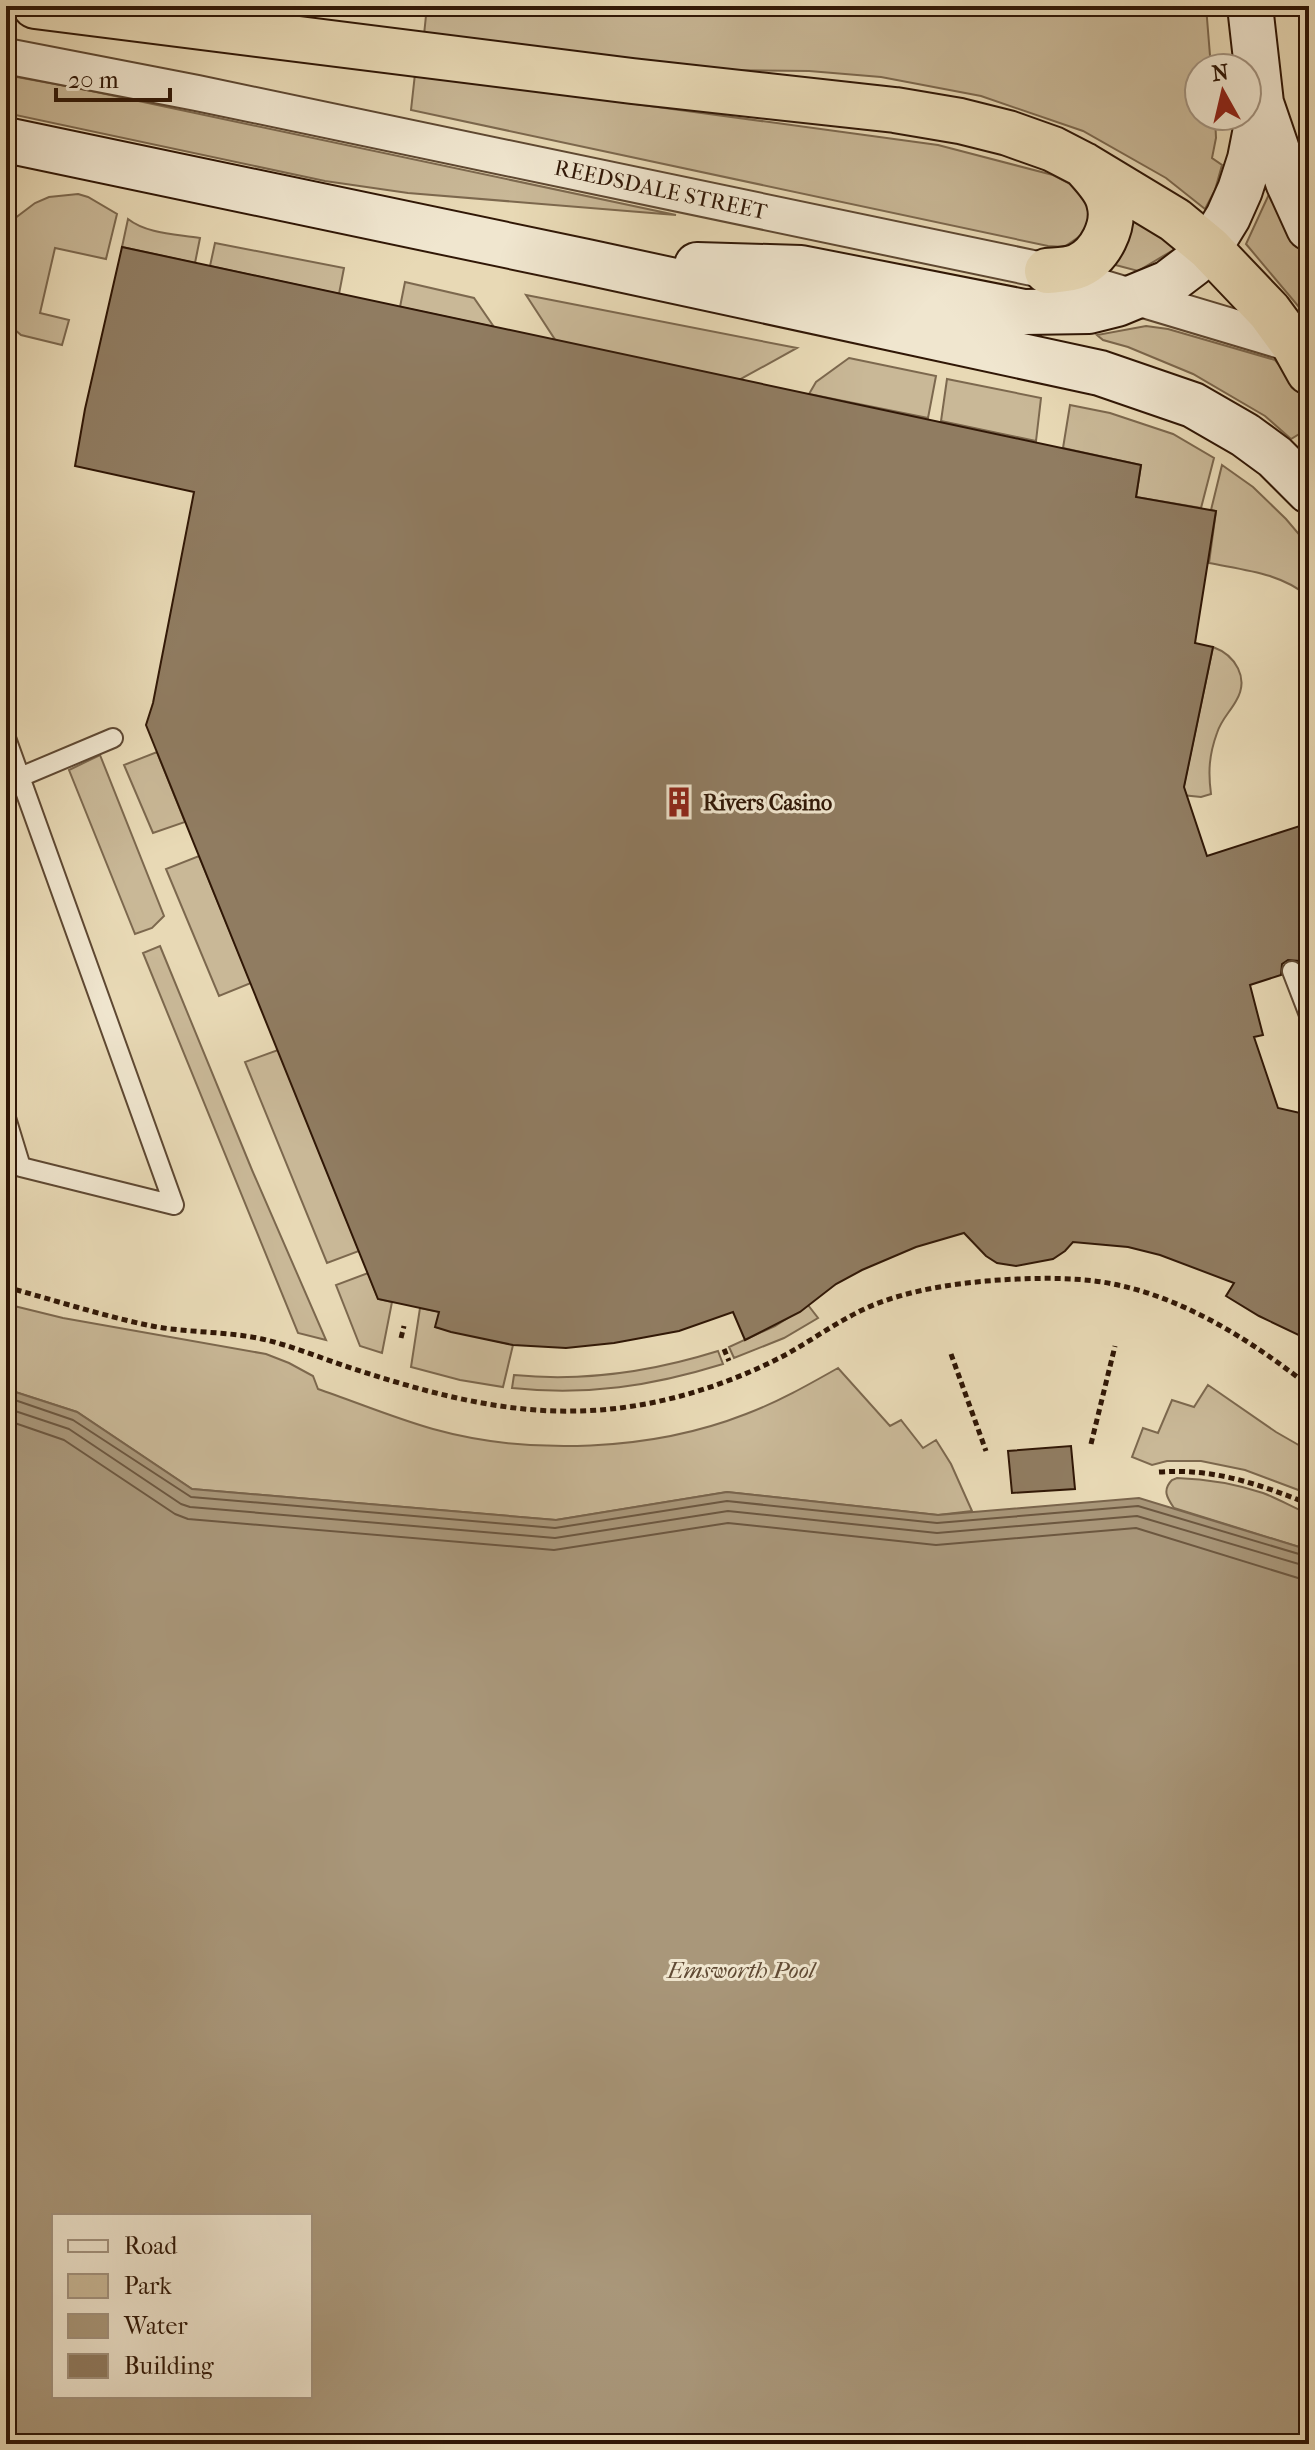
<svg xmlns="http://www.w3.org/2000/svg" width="1315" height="2450" viewBox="0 0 1315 2450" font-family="'IM FELL French Canon',serif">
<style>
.green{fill:#c9b897;stroke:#7c684e;stroke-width:2}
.water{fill:#a9977a;stroke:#79644c;stroke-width:2;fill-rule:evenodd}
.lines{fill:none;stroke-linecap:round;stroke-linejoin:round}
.shore{stroke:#6c5740;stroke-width:2}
.building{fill:#907c61;stroke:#301706;stroke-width:2}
.service-casing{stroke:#5e4832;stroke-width:22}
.minor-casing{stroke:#5e4832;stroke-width:38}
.secondary-casing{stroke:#301706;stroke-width:48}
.trunk-casing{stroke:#301706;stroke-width:48}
.path{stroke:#301706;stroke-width:5;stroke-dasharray:6 4;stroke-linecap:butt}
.service{stroke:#f0e6cf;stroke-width:18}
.minor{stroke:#f0e6cf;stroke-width:34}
.secondary{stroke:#f0e6cf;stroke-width:44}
.trunk{stroke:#e8d9b5;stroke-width:44}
.labels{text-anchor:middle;stroke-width:6;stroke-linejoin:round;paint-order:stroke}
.street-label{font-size:22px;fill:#301706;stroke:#f0e6cf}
.poi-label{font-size:22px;font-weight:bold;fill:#301706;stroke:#f0e6cf;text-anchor:start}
.water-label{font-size:24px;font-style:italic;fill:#604a34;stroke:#f0e6cf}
</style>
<rect width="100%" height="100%" fill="#e8d9b5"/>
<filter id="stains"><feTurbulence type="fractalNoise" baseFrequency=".0025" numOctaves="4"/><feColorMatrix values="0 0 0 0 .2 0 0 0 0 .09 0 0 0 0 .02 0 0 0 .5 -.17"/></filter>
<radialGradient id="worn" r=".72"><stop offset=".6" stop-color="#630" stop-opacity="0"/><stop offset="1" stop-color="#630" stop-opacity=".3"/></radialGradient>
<!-- green -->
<path class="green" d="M 427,6 L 1206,6 L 1211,68 L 1199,68 L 1199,116 L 1215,116 L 1216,138 L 1212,158 L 1222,165 L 1215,190 L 1205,209 L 1166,178 L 1083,131 L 981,96 L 881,77 L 809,71 L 701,70 L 424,35 Z
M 415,74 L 938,145 L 1053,175 L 1076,187 L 1089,207 L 1090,222 L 1086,232 L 1064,247 L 1048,246 L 411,110 Z
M 6,75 L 82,89 L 676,215 L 408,193 L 325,181 L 6,113 Z
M 1270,192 L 1286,227 L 1309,266 L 1309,319 L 1246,244 Z
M 78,194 L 88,197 L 117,214 L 106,259 L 55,248 L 40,313 L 69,320 L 62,345 L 21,335 L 6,322 L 7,231 L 14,219 L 35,203 L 49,197 Z
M 1129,215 L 1175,246 L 1175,249 L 1138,271 L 1108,263 Z
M 128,219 C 147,234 177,234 200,238 L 195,263 L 122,247 Z
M 215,243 L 344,268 L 339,294 L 210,266 Z
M 405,282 L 474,298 L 494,327 L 400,307 Z
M 526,295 L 797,348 L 739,380 L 556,341 Z
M 1146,326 L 1168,329 L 1275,360 L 1298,387 L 1309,407 L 1309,428 L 1291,439 L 1265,416 L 1193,374 L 1128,347 L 1103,340 L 1097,335 Z
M 849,358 L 936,376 L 928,418 L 809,394 L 816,382 Z
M 947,379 L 1041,398 L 1036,441 L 941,421 Z
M 1070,405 L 1110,413 L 1173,434 L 1214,458 L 1201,508 L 1136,497 L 1141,465 L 1063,448 Z
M 1222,465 L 1253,487 L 1286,519 L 1309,546 L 1309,597 C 1281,573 1244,570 1209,563 L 1216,511 L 1211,510 Z
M 1213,647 C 1235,655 1250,678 1236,701 C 1230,712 1221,720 1217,733 C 1209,755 1208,772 1211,794 L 1201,797 L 1182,795 Z
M 157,752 L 185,822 L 153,833 L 124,765 Z
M 100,755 L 164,916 L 152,928 L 135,934 L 69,770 Z
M 199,856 L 251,983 L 219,996 L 166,869 Z
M 160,946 L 252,1170 L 326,1340 L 298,1333 L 143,953 Z
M 278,1050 L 359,1251 L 327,1263 L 245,1062 Z
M 368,1273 L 378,1299 L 392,1302 L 382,1353 L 360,1346 L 336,1285 Z
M 6,1304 L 63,1318 L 266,1354 L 289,1363 L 313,1376 L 318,1389 C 356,1402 394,1418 433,1429 C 530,1456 652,1451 746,1414 C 778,1402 808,1385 838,1368 L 890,1426 L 901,1420 L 923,1448 L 936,1440 L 951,1464 L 972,1511 L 938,1515 L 727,1492 L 556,1520 L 192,1489 L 77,1412 L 6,1389 Z
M 808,1305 L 818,1318 L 784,1338 L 734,1358 L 729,1347 L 775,1326 Z
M 420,1308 L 446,1313 L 436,1327 L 513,1345 L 503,1387 L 460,1380 L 411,1367 Z
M 718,1351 L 723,1364 C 652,1386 587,1396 512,1388 L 514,1375 C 584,1382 651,1372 718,1351 Z
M 1208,1385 L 1276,1432 L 1309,1451 L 1309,1494 L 1245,1470 L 1201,1461 L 1167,1461 L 1152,1465 L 1132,1457 L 1143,1428 L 1158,1433 L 1172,1400 L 1194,1407 Z
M 1177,1478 C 1206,1479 1236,1484 1263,1493 C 1279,1499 1294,1508 1309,1514 L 1309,1550 L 1174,1508 C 1167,1498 1162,1490 1172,1480 Z"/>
<!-- water -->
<path class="water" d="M 6,1389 L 77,1412 L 192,1489 L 556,1520 L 727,1492 L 938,1515 L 1139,1498 L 1309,1550 L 1309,2444 L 6,2444 ZM 54,2216 L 310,2216 L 310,2396 L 54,2396 Z"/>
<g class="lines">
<!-- shore -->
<path class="shore" d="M 6,1397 L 73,1420 L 191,1497 L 555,1528 L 727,1501 L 937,1523 L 1138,1506 L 1309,1557
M 6,1408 L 69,1429 L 181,1504 L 190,1507 L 555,1538 L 728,1511 L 937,1533 L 1137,1516 L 1309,1567
M 6,1420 L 64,1440 L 175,1514 L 188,1519 L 554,1550 L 728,1523 L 936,1545 L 1136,1528 L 1298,1578 L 1309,1579"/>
</g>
<!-- building -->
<path class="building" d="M 122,247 L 1141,465 L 1136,497 L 1216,511 L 1195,643 L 1213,647 L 1184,787 L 1207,856 L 1309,823 L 1309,966 L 1304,968 L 1299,961 L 1288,960 L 1282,964 L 1281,975 L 1250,985 L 1263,1035 L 1254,1037 L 1278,1108 L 1309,1115 L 1309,1340 L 1259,1316 L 1226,1296 L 1234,1283 L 1160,1255 L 1128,1247 L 1073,1242 L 1065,1251 L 1053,1259 L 1016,1266 L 997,1263 L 986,1256 L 964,1233 L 916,1247 L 862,1270 L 836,1284 L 800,1312 L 745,1340 L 733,1312 L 679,1331 L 614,1343 L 566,1348 L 513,1345 L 451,1332 L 435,1327 L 439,1312 L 378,1299 L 146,725 L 153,703 L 194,492 L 75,466 L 85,409 Z
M 1071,1446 L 1075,1489 L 1012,1493 L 1008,1451 Z"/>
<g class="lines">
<!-- service casing -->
<g class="service-casing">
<path id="service" d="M 6,738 L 174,1205 L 21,1167 L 6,1118
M 6,783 L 113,738
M 1292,971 L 1309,1015"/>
</g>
<!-- minor casing -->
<g class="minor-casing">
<path id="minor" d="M 6,56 L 197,93 L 1047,271 L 1301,347"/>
</g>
<!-- secondary casing -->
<g class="secondary-casing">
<path id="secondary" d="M 1250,6 L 1261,103 L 1288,182 L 1309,228
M 6,140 L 587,262 L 1100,373 L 1193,405 L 1245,435 L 1275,457 L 1309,491
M 697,265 L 801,268 L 1024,312 L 1089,311 L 1117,304 L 1168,283 L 1193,264 L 1209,248 L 1228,217 L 1240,190 L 1250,159 L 1261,103"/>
</g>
<!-- trunk casing -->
<g class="trunk-casing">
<path id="trunk" d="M 35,6 L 632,81 L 895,110 L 960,121 L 1008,133 L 1053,149 L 1084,165 L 1175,220 L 1209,248 L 1269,311 L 1294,345 L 1309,372
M 1047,271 C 1057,270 1069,270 1078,266 C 1100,256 1116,226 1109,202 C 1106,188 1093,176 1084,165"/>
</g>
<!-- path -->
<path class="path" d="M 6,1287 C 54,1300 103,1316 152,1326 C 188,1333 226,1331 262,1339 C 293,1346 323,1359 354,1369 C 425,1392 501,1413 576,1411 C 649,1410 723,1388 787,1354 C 819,1336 849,1313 884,1301 C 921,1288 960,1283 999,1280 C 1033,1278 1069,1277 1102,1282 C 1179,1294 1249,1339 1309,1386
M 401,1338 L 404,1326
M 724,1349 L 729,1361
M 951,1354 L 986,1451
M 1091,1444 L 1115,1346
M 1159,1472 C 1213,1468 1259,1484 1309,1504"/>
<!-- service -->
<use href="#service" class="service"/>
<!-- minor -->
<use href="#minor" class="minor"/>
<!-- secondary -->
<use href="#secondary" class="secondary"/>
<!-- trunk -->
<use href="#trunk" class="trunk"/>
</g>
<!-- icons -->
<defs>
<g id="building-bare" transform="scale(2.4)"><path d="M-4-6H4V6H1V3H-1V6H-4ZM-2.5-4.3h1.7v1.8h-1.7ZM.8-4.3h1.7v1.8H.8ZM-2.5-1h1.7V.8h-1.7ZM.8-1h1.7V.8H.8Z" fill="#8f2418" stroke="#f0e6cf" stroke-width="2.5" paint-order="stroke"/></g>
</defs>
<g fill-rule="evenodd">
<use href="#building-bare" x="679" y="802"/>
</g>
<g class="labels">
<!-- street labels -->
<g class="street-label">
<text transform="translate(661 189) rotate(12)" y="8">REEDSDALE STREET</text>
</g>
<!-- poi labels -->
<g class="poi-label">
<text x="703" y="810">Rivers Casino</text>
</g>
<!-- water labels -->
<g class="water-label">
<text x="741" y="1978">Emsworth Pool</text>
</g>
</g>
<!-- margin -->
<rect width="1315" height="2450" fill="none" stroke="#e8d9b5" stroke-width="32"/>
<rect x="8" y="8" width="1299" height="2434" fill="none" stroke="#301706" stroke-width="4"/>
<rect x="16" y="16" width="1283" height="2418" fill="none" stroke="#301706" stroke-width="2"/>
<!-- legend -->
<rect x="52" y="2214" width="260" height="184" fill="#f0e6cf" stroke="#a3937f" stroke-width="2"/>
<rect x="68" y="2240" width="40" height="12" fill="#f0e6cf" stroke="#a3937f" stroke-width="2"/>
<text x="124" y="2254" font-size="24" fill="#301706">Road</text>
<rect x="68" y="2274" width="40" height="24" fill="#c9b897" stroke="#a3937f" stroke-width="2"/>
<text x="124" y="2294" font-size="24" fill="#301706">Park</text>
<rect x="68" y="2314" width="40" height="24" fill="#a9977a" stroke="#a3937f" stroke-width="2"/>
<text x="124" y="2334" font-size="24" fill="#301706">Water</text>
<rect x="68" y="2354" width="40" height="24" fill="#907c61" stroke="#a3937f" stroke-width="2"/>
<text x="124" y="2374" font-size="24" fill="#301706">Building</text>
<!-- north arrow -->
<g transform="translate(1223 92) rotate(352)"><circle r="38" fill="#f0e6cf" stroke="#a3937f" stroke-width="2"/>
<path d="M0-6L14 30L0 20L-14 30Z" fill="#8f2418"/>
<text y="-12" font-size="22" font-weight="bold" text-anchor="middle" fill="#301706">N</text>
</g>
<!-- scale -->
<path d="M56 88v12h114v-12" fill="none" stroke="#301706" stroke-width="4"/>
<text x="68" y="88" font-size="24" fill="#301706" stroke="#f0e6cf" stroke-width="6" paint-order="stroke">20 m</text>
<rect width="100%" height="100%" filter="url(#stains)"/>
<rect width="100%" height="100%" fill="url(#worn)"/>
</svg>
